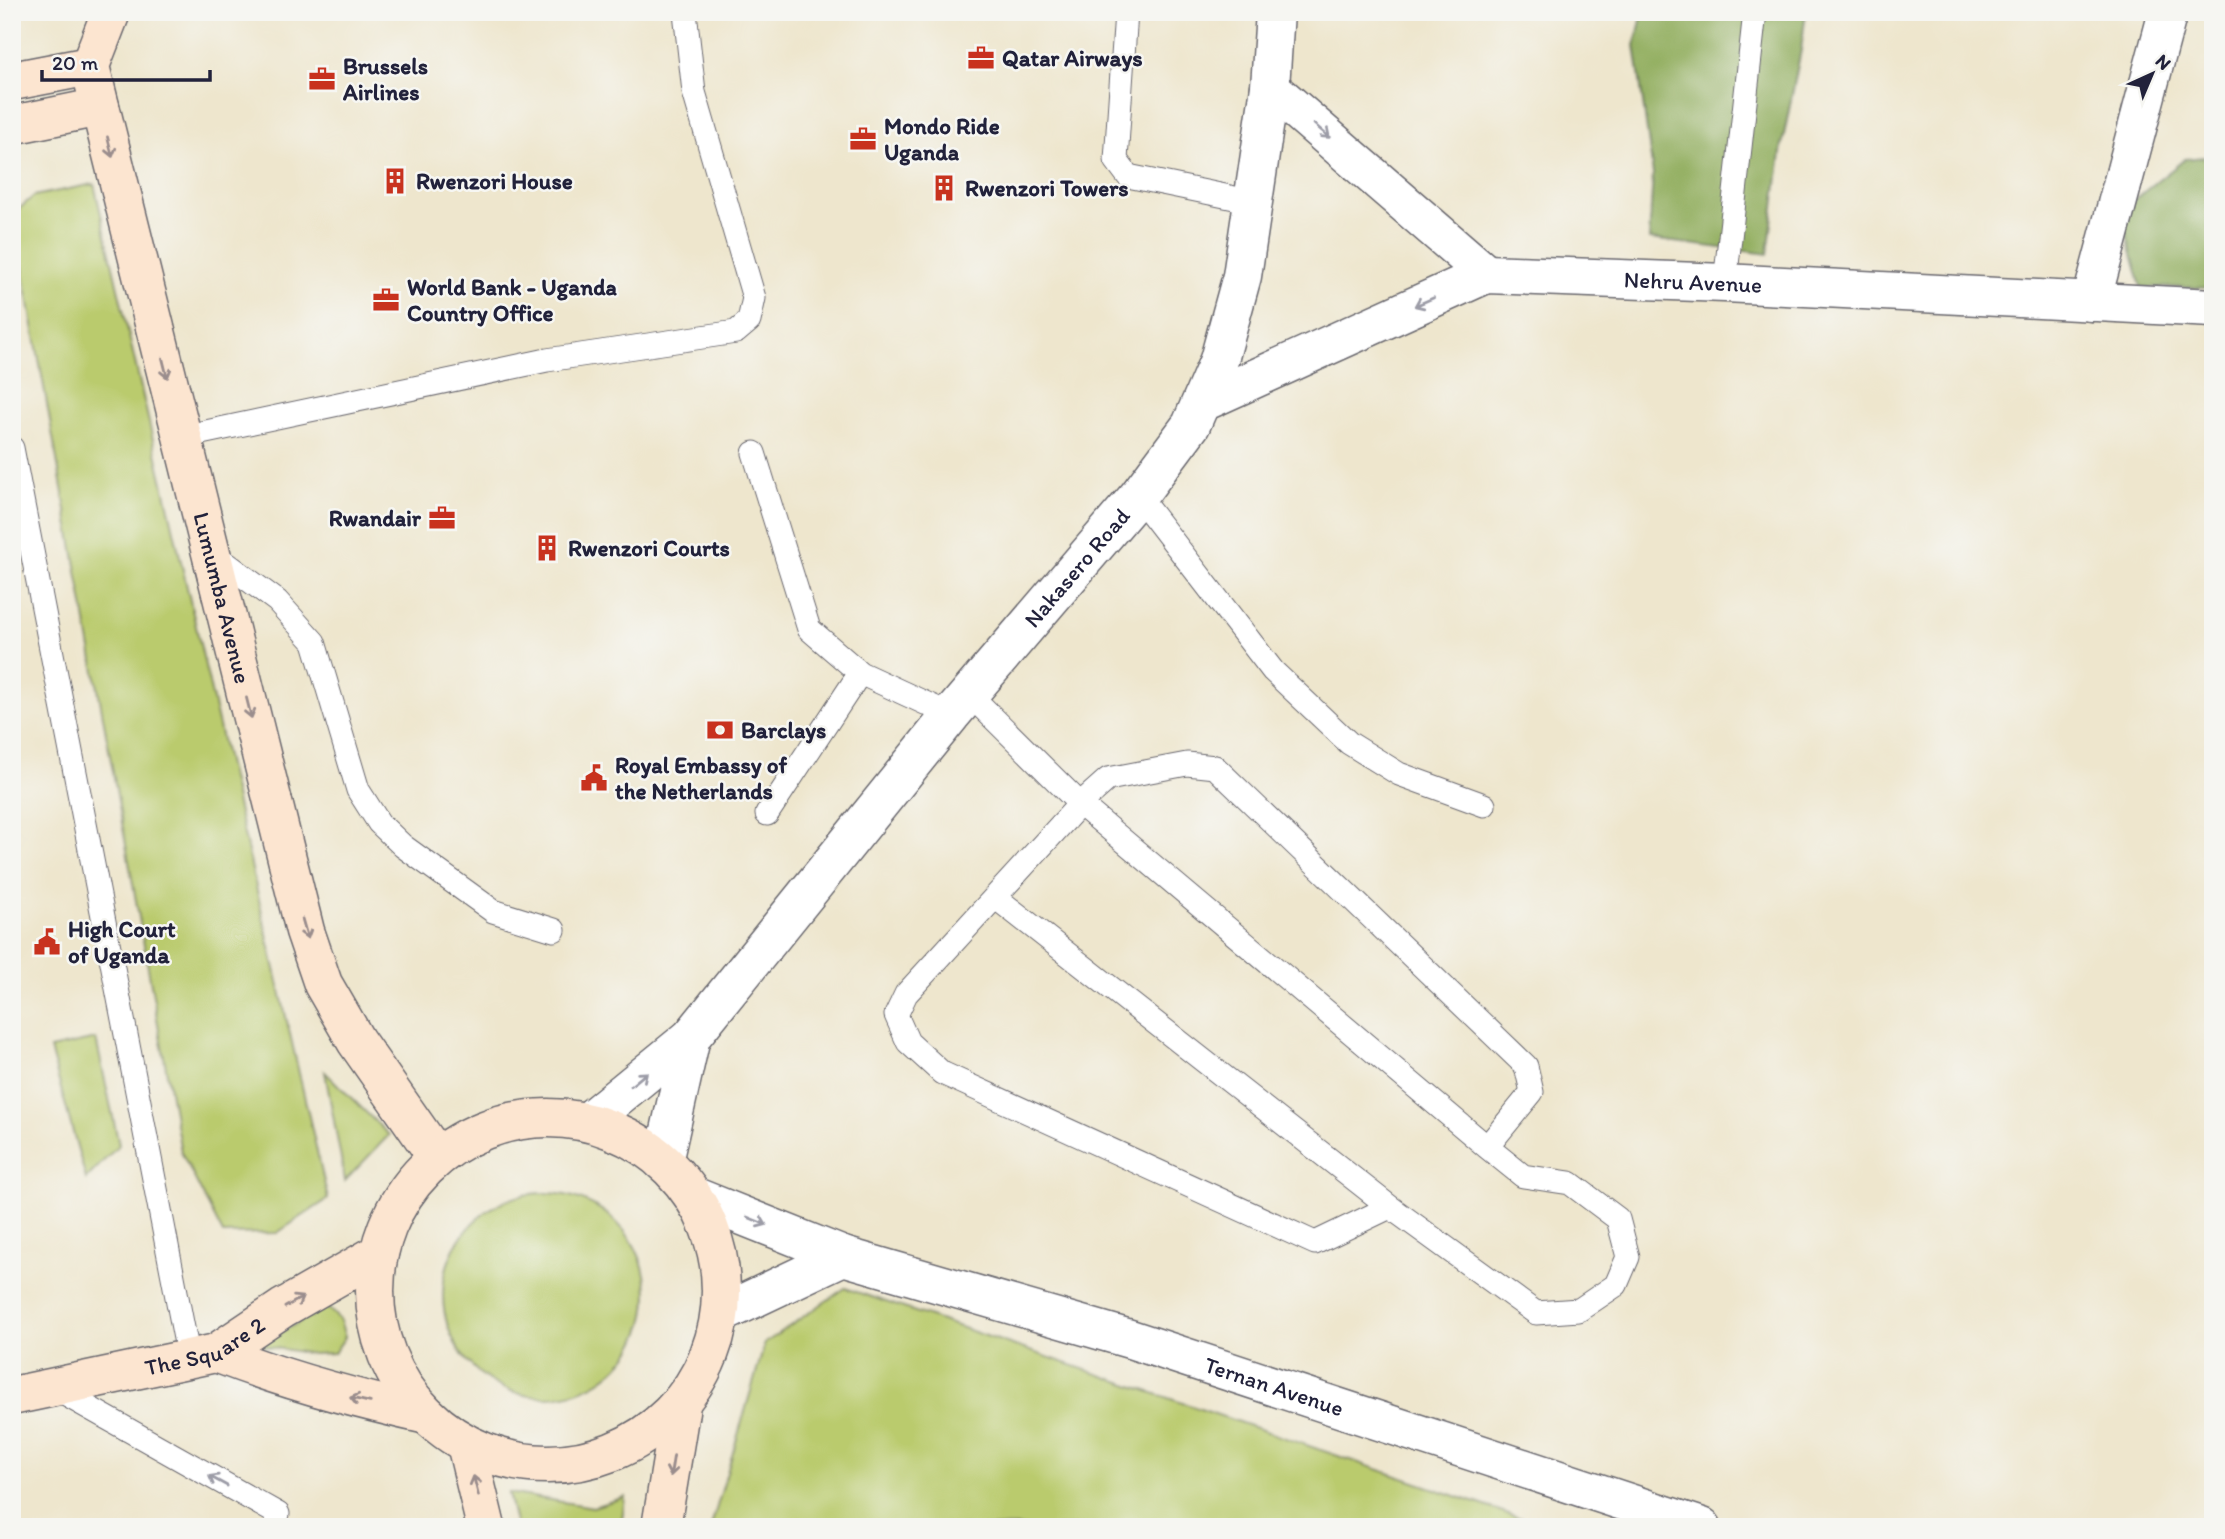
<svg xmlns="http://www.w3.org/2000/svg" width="2225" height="1539" viewBox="0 0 2225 1539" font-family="Itim,sans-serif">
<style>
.green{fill:#bacb6d;stroke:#6e7654;stroke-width:2}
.forest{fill:#93af60;stroke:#5a684e;stroke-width:2}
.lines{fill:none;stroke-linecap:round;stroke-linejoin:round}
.service-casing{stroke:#69676e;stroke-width:25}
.minor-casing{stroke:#69676e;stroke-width:41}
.tertiary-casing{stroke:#69676e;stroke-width:41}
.secondary-casing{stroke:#69676e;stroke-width:41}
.service{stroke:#fff;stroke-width:23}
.minor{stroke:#fff;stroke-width:38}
.tertiary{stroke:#fff;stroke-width:38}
.secondary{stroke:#fce5d0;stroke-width:38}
.oneway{stroke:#9c9ca7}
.oneway2{stroke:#9a8d8d}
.labels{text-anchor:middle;stroke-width:5;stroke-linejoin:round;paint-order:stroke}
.poi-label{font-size:23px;font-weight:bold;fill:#22223b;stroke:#f6f6f2;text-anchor:start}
.street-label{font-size:23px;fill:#22223b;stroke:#f6f6f2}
</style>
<rect width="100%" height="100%" fill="#f6f6f2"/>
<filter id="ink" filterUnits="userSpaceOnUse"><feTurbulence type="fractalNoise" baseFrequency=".0143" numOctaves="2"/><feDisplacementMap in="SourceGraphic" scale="14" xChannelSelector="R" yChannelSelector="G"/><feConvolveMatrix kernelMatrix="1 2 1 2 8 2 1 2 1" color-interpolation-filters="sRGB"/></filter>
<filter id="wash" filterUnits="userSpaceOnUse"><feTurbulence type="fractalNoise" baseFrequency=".00686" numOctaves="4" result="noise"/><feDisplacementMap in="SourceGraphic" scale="28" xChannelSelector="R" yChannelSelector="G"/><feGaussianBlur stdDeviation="1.57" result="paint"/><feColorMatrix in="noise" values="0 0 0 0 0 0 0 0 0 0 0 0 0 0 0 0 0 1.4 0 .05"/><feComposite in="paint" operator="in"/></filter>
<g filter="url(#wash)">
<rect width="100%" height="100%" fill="#eee6cd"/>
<!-- green -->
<path class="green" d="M 94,184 L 328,1199 L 277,1233 L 223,1234 L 181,1152 L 13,214 L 34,196 Z
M 96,1039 L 119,1145 L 86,1179 L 50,1049 Z
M 325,1072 L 389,1135 L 345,1181 Z
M443 1295a102 102 0 1 1 204 0a102 102 0 1 1-204 0Z
M 845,1288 L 1547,1527 L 711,1527 L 765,1343 Z
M 327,1307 L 340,1320 L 345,1337 L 334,1353 L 313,1354 L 257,1345 Z
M 508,1493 L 593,1507 L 625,1497 L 621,1527 L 516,1527 Z"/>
<!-- forest -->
<path class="forest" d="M 1643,12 L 1806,12 L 1801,50 L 1782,145 L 1768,254 L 1649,239 L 1653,174 L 1635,45 Z
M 2213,156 L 2213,288 L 2141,287 L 2120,211 L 2185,159 Z"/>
</g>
<g filter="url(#ink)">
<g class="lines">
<!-- service casing -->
<g class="service-casing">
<path id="service" d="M 1126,12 L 1116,160 L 1128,176 L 1254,202
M 1725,283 L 1755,12
M 182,437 L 547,360 L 736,332 L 749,321 L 754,298 L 694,92 L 685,12
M 12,448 L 189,1359
M 754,453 L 809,629 L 860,673
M 1138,496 L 1273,671 L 1349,743 L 1399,774 L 1484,805
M 211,552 L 277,601 L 314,642 L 358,790 L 379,823 L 403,846 L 493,911 L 554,930
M 969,694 L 1080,804 L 906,994 L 896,1015 L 908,1042 L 942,1073 L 1315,1243 L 1390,1207 L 1536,1313 L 1579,1310 L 1616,1285 L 1628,1257 L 1618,1219 L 1570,1183 L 1523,1176 L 1487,1147 L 1080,804 L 1108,779 L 1187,764 L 1215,767 L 1526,1066 L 1532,1092 L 1487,1147
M 767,814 L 860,673 L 951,715
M 995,897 L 1390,1207
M 52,1387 L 278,1514"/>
</g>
<!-- minor casing -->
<g class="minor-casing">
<path id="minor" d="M 2091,302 L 2168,12"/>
</g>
<!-- tertiary casing -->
<g class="tertiary-casing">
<g id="tertiary">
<path d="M 1270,87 L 1486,274"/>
<path id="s1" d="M 1201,403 L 1486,274 L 1725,283 L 2213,308"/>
<path id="s2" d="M 587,1122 L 691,1037 L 951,715 L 1138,496 L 1191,425 L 1219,360 L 1242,276 L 1270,87 L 1275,12"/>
<path d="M 663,1162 L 691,1037"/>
<path id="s3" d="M 693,1196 L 843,1256 L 1130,1339 L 1702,1527"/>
<path d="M 721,1314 L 843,1256"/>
</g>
</g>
<!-- secondary casing -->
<g class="secondary-casing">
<g id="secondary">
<path id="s4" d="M 111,12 L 90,66 L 305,931 L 323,984 L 356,1041 L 437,1157"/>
<path d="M 12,81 L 90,66"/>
<path d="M 12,125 L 100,107"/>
<circle cx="548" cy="1291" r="173"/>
<path d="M 216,1353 C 285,1380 355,1399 427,1415"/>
<path id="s5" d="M 12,1396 L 216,1353 L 283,1308 L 379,1253"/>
<path d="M 466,1444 L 486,1527"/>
<path d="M 661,1527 L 681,1405"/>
</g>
</g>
<!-- service -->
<use href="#service" class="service"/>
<!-- minor -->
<use href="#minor" class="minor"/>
<!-- tertiary -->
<use href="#tertiary" class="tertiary"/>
<!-- secondary -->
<use href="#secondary" class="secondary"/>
</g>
<!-- one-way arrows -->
<defs><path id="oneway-shaft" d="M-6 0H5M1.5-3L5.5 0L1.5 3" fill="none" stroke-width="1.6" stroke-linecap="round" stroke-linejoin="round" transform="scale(1.75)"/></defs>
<g class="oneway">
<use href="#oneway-shaft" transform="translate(1322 131) rotate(41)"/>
<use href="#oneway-shaft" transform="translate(1424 302) rotate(156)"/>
<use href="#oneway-shaft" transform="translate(639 1079) rotate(-40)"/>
<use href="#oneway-shaft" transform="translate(757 1221) rotate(22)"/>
<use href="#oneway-shaft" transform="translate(218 1481) rotate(-151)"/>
</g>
<g class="oneway2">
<use href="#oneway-shaft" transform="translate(110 147) rotate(76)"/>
<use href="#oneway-shaft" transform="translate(165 368) rotate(76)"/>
<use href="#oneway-shaft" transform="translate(249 708) rotate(76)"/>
<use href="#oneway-shaft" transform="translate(305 929) rotate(74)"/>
<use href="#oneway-shaft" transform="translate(294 1302) rotate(-30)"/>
<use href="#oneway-shaft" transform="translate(360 1400) rotate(-167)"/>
<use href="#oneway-shaft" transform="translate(672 1466) rotate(99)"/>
<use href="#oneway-shaft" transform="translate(476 1486) rotate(-104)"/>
</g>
</g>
<!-- icons -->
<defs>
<g id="office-bare" transform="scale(2.1)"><path d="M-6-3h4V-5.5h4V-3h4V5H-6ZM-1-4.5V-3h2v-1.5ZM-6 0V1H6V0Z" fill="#c8321e" stroke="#f6f6f2" stroke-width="2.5" paint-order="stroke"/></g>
<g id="building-bare" transform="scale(2.1)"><path d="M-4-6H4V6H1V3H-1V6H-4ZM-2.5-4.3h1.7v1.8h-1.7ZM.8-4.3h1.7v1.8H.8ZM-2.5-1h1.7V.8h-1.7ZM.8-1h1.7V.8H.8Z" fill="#c8321e" stroke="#f6f6f2" stroke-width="2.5" paint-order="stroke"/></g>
<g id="bank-bare" transform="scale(2.1)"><path d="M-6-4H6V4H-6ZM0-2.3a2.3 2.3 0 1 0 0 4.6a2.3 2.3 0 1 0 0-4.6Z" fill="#c8321e" stroke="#f6f6f2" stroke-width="2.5" paint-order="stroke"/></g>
<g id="civic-bare" transform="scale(2.1)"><path d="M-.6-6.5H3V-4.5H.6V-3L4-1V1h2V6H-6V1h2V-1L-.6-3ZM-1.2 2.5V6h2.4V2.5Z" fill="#c8321e" stroke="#f6f6f2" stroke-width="2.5" paint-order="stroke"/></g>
</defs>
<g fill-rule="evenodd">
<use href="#office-bare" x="981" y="58"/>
<use href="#office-bare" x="322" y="79"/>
<use href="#office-bare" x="863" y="139"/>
<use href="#building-bare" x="395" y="181"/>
<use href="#building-bare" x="944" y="188"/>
<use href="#office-bare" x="386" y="300"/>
<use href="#office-bare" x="442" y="518"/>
<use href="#building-bare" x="547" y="548"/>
<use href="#bank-bare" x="720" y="730"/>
<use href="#civic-bare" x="594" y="778"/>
<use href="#civic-bare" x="47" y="942"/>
</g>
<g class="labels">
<!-- poi labels -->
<g class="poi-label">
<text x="1002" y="66">Qatar Airways</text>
<text x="343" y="74">Brussels<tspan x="343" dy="26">Airlines</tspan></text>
<text x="884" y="134">Mondo Ride<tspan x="884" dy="26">Uganda</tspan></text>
<text x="416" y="189">Rwenzori House</text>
<text x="965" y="196">Rwenzori Towers</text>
<text x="407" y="295">World Bank - Uganda<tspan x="407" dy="26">Country Office</tspan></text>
<text x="421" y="526" text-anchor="end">Rwandair</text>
<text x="568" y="556">Rwenzori Courts</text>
<text x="741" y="738">Barclays</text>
<text x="615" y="773">Royal Embassy of<tspan x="615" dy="26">the Netherlands</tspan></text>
<text x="68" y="937">High Court<tspan x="68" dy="26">of Uganda</tspan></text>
</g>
<!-- street labels -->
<g class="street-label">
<text dy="8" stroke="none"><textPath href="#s1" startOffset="520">Nehru Avenue</textPath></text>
<text dy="8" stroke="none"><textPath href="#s2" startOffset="742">Nakasero Road</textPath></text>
<text dy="8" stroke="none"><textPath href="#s4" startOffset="606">Lumumba Avenue</textPath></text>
<text dy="8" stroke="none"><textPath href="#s5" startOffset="200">The Square 2</textPath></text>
<text dy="8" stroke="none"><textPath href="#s3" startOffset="612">Ternan Avenue</textPath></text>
</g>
</g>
<!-- margin -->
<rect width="2225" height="1539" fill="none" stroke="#f6f6f2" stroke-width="42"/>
<!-- north arrow -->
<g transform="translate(2152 74) rotate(44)" stroke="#f6f6f2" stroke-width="5" paint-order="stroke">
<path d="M0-5L12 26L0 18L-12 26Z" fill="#22223b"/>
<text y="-10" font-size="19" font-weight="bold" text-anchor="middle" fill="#22223b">N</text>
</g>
<!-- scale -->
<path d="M42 70v10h168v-10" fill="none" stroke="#22223b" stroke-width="3.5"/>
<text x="52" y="70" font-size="21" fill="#22223b" stroke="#f6f6f2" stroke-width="5" paint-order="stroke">20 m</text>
</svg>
